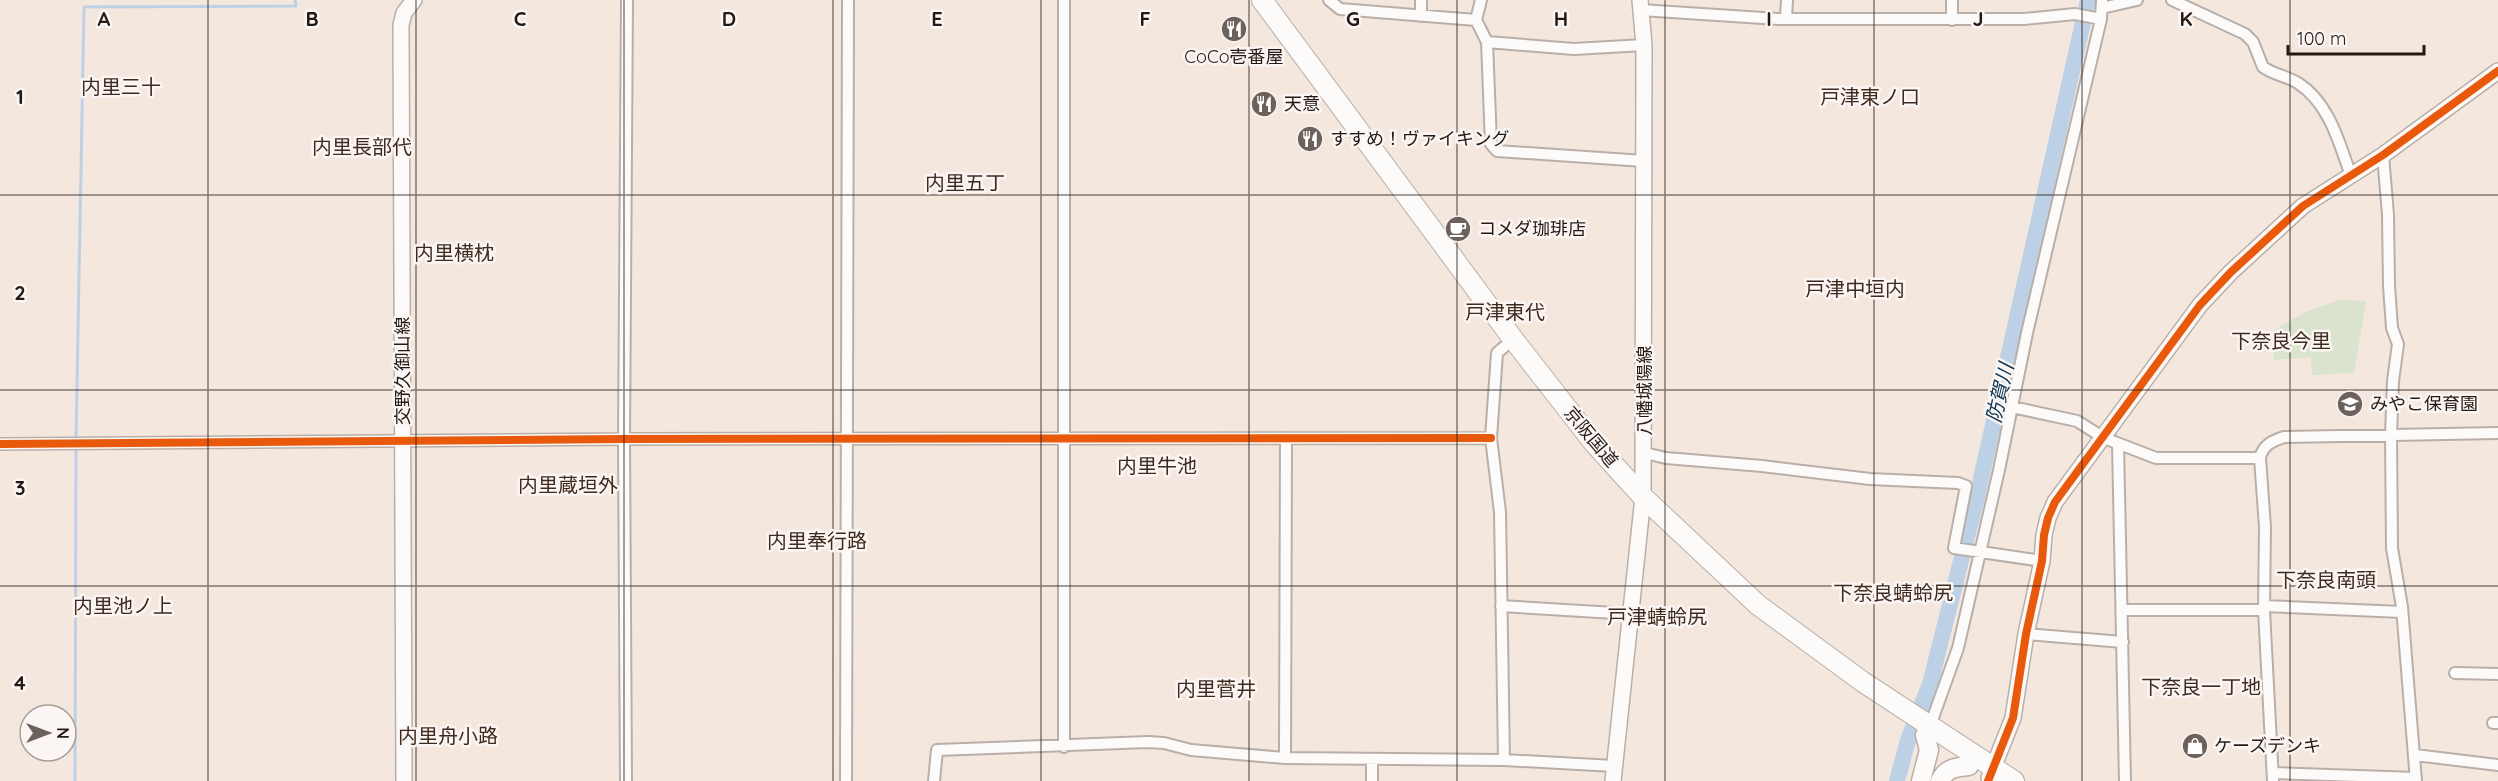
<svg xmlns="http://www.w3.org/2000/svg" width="2498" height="781" viewBox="0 0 2498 781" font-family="Quicksand,'Noto Sans JP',sans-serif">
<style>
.green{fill:#d9e3ce}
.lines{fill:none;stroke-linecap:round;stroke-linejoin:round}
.stream{stroke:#bdd1e6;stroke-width:3}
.river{stroke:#bdd1e6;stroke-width:16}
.street-casing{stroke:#b9afa8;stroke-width:14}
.secondary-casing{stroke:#b9afa8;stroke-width:18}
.primary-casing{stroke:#b9afa8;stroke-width:21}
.highway-casing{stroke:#b9afa8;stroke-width:22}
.street{stroke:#fdfbfa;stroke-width:10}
.secondary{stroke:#fdfbfa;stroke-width:15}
.primary{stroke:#fdfbfa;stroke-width:18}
.highway{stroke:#fdfbfa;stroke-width:20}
.cycleway-casing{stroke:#fbf6f3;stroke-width:11}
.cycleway{stroke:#e8590c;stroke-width:8}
.grid{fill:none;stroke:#231a14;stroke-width:1.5;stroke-opacity:0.55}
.labels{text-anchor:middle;stroke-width:5;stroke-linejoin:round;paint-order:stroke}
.poi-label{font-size:18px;fill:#231a14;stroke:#fbf6f3;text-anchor:start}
.street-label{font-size:18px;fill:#231a14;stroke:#fbf6f3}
.neighbourhood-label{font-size:20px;fill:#3e2b1e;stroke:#fbf6f3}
.water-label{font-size:20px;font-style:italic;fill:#073151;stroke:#fbf6f3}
.grid-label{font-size:20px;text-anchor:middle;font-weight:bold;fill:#231a14;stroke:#fbf6f3;stroke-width:5;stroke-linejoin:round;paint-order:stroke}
</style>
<rect width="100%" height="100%" fill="#f4e7de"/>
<!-- green -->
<path class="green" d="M 2340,300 L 2366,301 L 2354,373 L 2312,375 L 2311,357 L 2274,360 L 2273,340 L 2268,334 L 2307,311 Z"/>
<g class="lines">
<!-- stream -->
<path class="stream" d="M 76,440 L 84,7 L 296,6 L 295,0
M 75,781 L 76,447"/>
<!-- river -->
<path class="river" d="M 1897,781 L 1908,740 L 1930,684 L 1976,501 L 2088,0"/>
<!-- street casing -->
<g class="street-casing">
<path id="street" d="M 1064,0 L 1064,747
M 1329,0 L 1340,9 L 1476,20
M 1421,0 L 1421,16
M 1481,0 L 1476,20 L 1487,42 L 1491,144 L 1497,151 L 1644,161
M 1952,0 L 1952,20
M 2172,0 L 2245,34 L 2253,42 L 2263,67 C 2274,75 2287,76 2298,83 C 2329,103 2339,142 2351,176
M 2102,8 L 2137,0
M 1641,10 L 1778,19 L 2024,19 L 2075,14 L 2101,19
M 1786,18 L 1787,0
M 1487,42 L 1574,49 L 1644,45
M 2383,155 L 2388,215 L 2389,286 L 2392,328 L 2398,344 L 2393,381 L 2391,435 L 2392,548 L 2402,607 L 2416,781
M 2012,407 L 2077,421 L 2104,438 L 2156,458 L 2260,458
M 0,444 L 624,439 L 1491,438
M 2118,444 L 2125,781
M 1645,453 L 1666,458 L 1762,466 L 1870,479 L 1958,483 L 1966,486 L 1954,548 L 2042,561
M 1501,606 L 1631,614
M 2264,606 L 2402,612
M 2123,610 L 2264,610
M 2026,634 L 2123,642
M 2455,673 L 2498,674
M 2493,723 L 2498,723
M 1930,726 L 1958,648 L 1999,470 L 2027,333 L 2101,19 L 2102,0
M 2415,755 L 2498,765
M 1285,758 L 1286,438
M 1504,760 L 1500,512 L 1491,438 L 1497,353 L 1504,347
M 2273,773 L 2416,778
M 626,781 L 624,439 L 627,0
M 846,781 L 848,0
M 934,781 L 937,750 L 1148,742 L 1164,743 L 1191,750 L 1285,758 L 1504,760 L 1614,766
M 1372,781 L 1372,759
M 2273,781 L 2264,610 L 2265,527 L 2260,458 C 2263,445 2272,441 2284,437 L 2498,433"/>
</g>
<!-- secondary casing -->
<g class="secondary-casing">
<path id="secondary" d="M 1989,778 L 2013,718 L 2026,634 L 2042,561 L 2044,535 L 2048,518 L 2055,502 L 2200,305 L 2231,272 L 2303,206 L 2383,155 L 2498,71
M 404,781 L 401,25 L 404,13 L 414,0
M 1613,781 L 1643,497 L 1644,45 L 1640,0"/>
</g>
<!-- primary casing -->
<g class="primary-casing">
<path id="primary" d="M 1921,781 L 1929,750 L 1925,735
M 1940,781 C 1946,768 1956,767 1969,766"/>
</g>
<!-- highway casing -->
<g class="highway-casing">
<path id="highway" d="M 1262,0 L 1513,339 L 1594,443 L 1643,497 L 1758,605 L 1863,682 L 2014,781"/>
</g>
<!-- street -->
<use href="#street" class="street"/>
<!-- secondary -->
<use href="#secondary" class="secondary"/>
<!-- primary -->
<use href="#primary" class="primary"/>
<!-- highway -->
<use href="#highway" class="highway"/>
<!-- cycleway casing -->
<g class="cycleway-casing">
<path id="cycleway" d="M 0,444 L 624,439 L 1491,438
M 1988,781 L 2013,718 L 2026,634 L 2042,561 L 2044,535 L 2048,518 L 2055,502 L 2200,305 L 2231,272 L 2303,206 L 2383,155 L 2498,71"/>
</g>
<!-- cycleway -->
<use href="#cycleway" class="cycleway"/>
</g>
<!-- grid -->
<path class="grid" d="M 208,0 L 208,781M 416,0 L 416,781M 624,0 L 624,781M 833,0 L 833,781M 1041,0 L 1041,781M 1249,0 L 1249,781M 1457,0 L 1457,781M 1665,0 L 1665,781M 1874,0 L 1874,781M 2082,0 L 2082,781M 2290,0 L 2290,781M 0,195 L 2498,195M 0,390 L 2498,390M 0,586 L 2498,586"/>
<!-- icons -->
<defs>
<g id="restaurant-disc" transform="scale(1.35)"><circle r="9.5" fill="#6c625b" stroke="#fbf6f3"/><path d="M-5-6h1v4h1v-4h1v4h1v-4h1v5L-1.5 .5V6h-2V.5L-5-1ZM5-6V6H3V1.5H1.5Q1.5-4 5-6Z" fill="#fff"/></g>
<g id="cafe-disc" transform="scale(1.35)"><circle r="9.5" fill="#6c625b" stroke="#fbf6f3"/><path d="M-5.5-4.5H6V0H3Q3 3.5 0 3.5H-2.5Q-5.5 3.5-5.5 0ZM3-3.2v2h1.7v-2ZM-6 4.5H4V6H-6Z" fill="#fff"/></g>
<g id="school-disc" transform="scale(1.35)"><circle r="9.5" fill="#6c625b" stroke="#fbf6f3"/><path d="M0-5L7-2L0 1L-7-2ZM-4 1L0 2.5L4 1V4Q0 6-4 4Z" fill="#fff"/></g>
<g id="shop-disc" transform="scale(1.35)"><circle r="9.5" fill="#6c625b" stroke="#fbf6f3"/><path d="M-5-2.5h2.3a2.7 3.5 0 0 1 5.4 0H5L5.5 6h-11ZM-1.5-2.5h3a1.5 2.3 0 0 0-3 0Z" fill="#fff"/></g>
</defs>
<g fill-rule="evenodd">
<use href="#restaurant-disc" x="1234" y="29"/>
<use href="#restaurant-disc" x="1264" y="104"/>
<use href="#restaurant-disc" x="1310" y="139"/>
<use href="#cafe-disc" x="1458" y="229"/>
<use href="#school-disc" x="2350" y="404"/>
<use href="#shop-disc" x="2195" y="746"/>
</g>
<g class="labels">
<!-- poi labels -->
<g class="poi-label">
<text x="1234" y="63" text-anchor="middle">CoCo壱番屋</text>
<text x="1284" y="110">天意</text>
<text x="1330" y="145">すすめ！ヴァイキング</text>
<text x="1478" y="235">コメダ珈琲店</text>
<text x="2370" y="410">みやこ保育園</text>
<text x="2214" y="752">ケーズデンキ</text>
</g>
<!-- street labels -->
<g class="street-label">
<text transform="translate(403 371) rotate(-90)" y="6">交野久御山線</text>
<text transform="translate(1645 391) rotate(-90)" y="6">八幡城陽線</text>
<text transform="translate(1591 437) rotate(50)" y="6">京阪国道</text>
</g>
<!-- neighbourhood labels -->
<g class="neighbourhood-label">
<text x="121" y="94">内里三十</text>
<text x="1870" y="104">戸津東ノ口</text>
<text x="362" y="154">内里長部代</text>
<text x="965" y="190">内里五丁</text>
<text x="454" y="260">内里横枕</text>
<text x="1855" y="296">戸津中垣内</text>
<text x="1505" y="319">戸津東代</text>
<text x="2281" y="348">下奈良今里</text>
<text x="1157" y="473">内里牛池</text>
<text x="568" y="492">内里蔵垣外</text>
<text x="817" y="548">内里奉行路</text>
<text x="2326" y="587">下奈良南頭</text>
<text x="1893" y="600">下奈良蜻蛉尻</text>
<text x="123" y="613">内里池ノ上</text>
<text x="1657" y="624">戸津蜻蛉尻</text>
<text x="2201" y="694">下奈良一丁地</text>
<text x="1216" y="696">内里菅井</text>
<text x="448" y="743">内里舟小路</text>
</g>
<!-- water labels -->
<g class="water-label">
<text transform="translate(2000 393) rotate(-77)" y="7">防賀川</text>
</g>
</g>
<g class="grid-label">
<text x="104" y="26">A</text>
<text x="312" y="26">B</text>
<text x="520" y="26">C</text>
<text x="729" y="26">D</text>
<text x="937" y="26">E</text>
<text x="1145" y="26">F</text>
<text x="1353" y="26">G</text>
<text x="1561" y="26">H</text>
<text x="1769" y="26">I</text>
<text x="1978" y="26">J</text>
<text x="2186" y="26">K</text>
<text x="20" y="104">1</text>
<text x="20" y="300">2</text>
<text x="20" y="495">3</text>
<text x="20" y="690">4</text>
</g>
<!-- north arrow -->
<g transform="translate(48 733) rotate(90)"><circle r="28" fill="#fbf6f3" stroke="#a59e9a" stroke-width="1.5"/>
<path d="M0-4.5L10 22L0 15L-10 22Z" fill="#6c625b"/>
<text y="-9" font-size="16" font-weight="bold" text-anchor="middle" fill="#231a14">N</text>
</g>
<!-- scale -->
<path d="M2288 45v9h136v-9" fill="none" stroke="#231a14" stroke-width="3"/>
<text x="2297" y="45" font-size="18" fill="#231a14" stroke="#fbf6f3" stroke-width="4.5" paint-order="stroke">100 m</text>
</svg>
